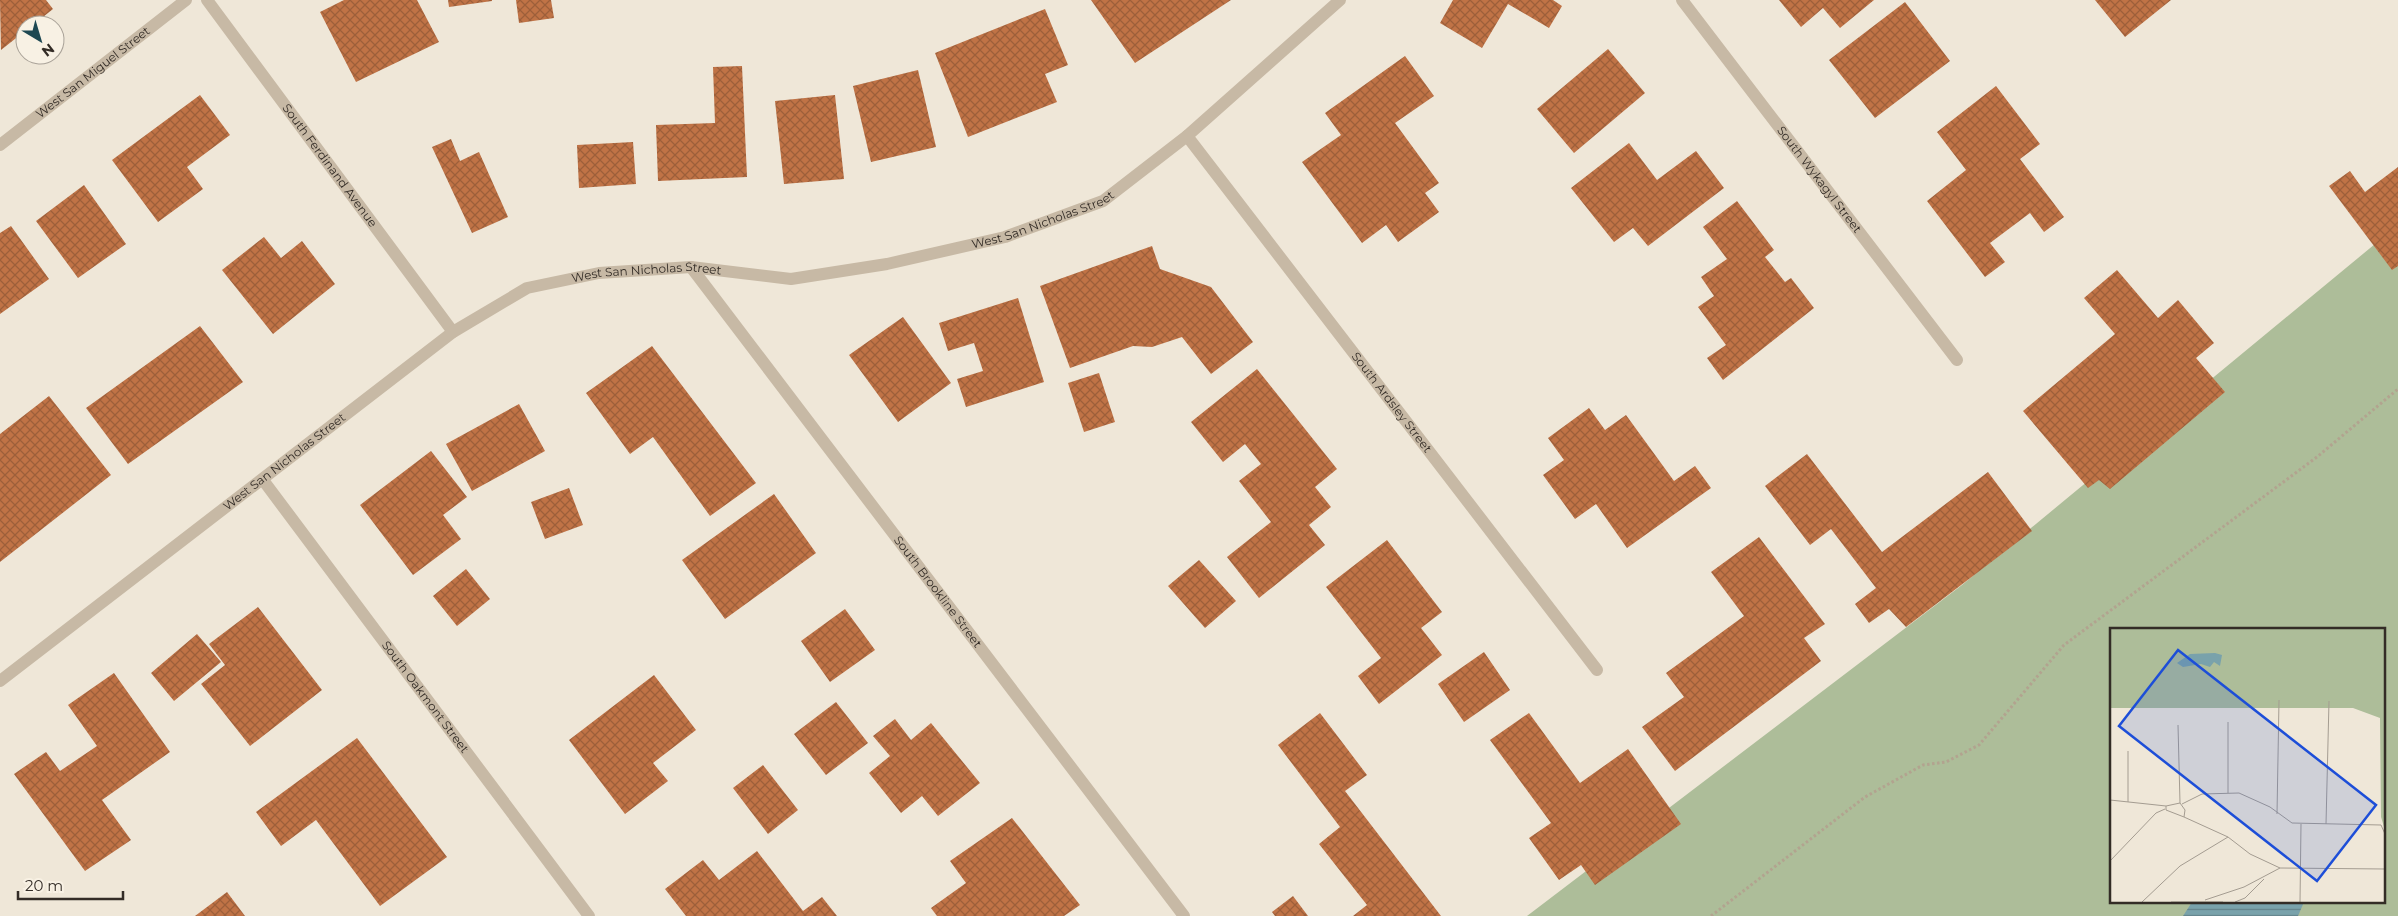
<svg xmlns="http://www.w3.org/2000/svg" width="2398" height="916" viewBox="0 0 2398 916" font-family="Montserrat,sans-serif">
<style>
.grass{fill:#adbd99;fill-rule:evenodd}
.water{fill:url(#water-rules)}
.building{fill:url(#building-cross-hatch)}
.lines{fill:none;stroke-linecap:round;stroke-linejoin:round}
.path{stroke:#b2a38f;stroke-width:3;stroke-dasharray:2.5 2.5;stroke-linecap:butt}
.street{stroke:#c7b9a5;stroke-width:12}
.labels{text-anchor:middle;stroke-width:4.5;stroke-linejoin:round;paint-order:stroke}
.street-label{font-size:12px;fill:#332c26;stroke:#f8f1e4}
.inset-road{fill:none;stroke:#a49c91;stroke-width:1}
.view{fill:#1d4ed8;fill-opacity:0.15;stroke:#1d4ed8;stroke-width:2.5}
.inset-edge{fill:none;stroke:#332c26;stroke-width:2.5}
</style>
<defs>
<pattern id="water-rules" width="6" height="5" patternUnits="userSpaceOnUse" patternTransform="scale(1.25)"><rect width="6" height="5" fill="#79a2ab"/><path d="M0 2.5h6" fill="none" stroke="#64848b"/></pattern>
<pattern id="building-cross-hatch" width="8" height="8" patternUnits="userSpaceOnUse" patternTransform="scale(1.25)"><rect width="8" height="8" fill="#c07346"/><path d="M0 0l8 8M0 8l8-8" fill="none" stroke="#9d5f3a"/></pattern>
</defs>
<rect width="100%" height="100%" fill="#efe7d8"/>
<!-- grass -->
<path class="grass" d="M 2398,225 L 2398,916 L 1527,916 L 1962,585 ZM 2112,630 L 2384,630 L 2384,902 L 2112,902 Z"/>
<!-- water -->
<path class="water" d="M 2192,902 L 2304,902 L 2298,916 L 2183,916 Z"/>
<!-- building -->
<path class="building" d="M 0,0 L 46,0 L 53,9 L 33,25 L 25,25 L 25,31 L 1,50 Z
M 344,0 L 417,0 L 439,42 L 356,82 L 320,12 Z
M 448,0 L 492,0 L 492,1 L 449,7 Z
M 516,0 L 551,0 L 554,18 L 519,23 Z
M 1091,0 L 1231,0 L 1135,63 Z
M 1453,0 L 1553,0 L 1562,6 L 1549,28 L 1508,4 L 1482,48 L 1440,23 Z
M 1779,0 L 1874,0 L 1840,28 L 1823,8 L 1801,27 Z
M 2095,0 L 2171,0 L 2125,37 Z
M 1905,2 L 1950,61 L 1875,118 L 1829,60 Z
M 1045,9 L 1068,65 L 1045,74 L 1057,102 L 968,137 L 935,53 Z
M 1608,49 L 1645,93 L 1574,153 L 1537,109 Z
M 1405,56 L 1434,96 L 1395,123 L 1439,183 L 1425,193 L 1439,212 L 1398,242 L 1386,225 L 1362,243 L 1302,162 L 1341,135 L 1325,113 Z
M 742,66 L 747,177 L 658,181 L 656,125 L 715,123 L 713,67 Z
M 918,70 L 936,147 L 871,162 L 853,86 Z
M 1996,86 L 2040,144 L 2020,159 L 2064,217 L 2044,232 L 2030,213 L 1990,243 L 2005,262 L 1985,277 L 1927,201 L 1966,170 L 1937,132 Z
M 200,95 L 230,135 L 187,167 L 203,189 L 158,222 L 112,160 Z
M 835,95 L 844,179 L 784,184 L 775,101 Z
M 451,139 L 460,161 L 479,152 L 508,217 L 472,233 L 432,147 Z
M 633,142 L 636,184 L 579,188 L 577,145 Z
M 1629,143 L 1657,180 L 1696,151 L 1724,188 L 1648,246 L 1633,228 L 1614,242 L 1571,188 Z
M 2398,167 L 2398,266 L 2392,270 L 2329,186 L 2350,171 L 2365,192 Z
M 84,185 L 126,244 L 78,278 L 36,221 Z
M 1737,201 L 1774,250 L 1765,257 L 1785,282 L 1791,278 L 1814,308 L 1723,380 L 1707,358 L 1726,345 L 1698,307 L 1714,296 L 1701,277 L 1727,259 L 1703,227 Z
M 11,226 L 49,279 L 0,314 L 0,233 Z
M 264,237 L 281,258 L 302,241 L 335,284 L 273,334 L 222,270 Z
M 1152,246 L 1160,269 L 1211,287 L 1253,342 L 1211,374 L 1182,337 L 1152,347 L 1133,346 L 1070,368 L 1040,286 Z
M 2117,270 L 2158,318 L 2178,300 L 2214,343 L 2196,358 L 2225,392 L 2110,489 L 2099,480 L 2088,488 L 2023,411 L 2115,334 L 2084,298 Z
M 1018,298 L 1044,382 L 966,407 L 957,379 L 983,371 L 974,343 L 948,351 L 939,323 Z
M 903,317 L 951,383 L 898,422 L 849,355 Z
M 200,326 L 243,382 L 128,464 L 86,408 Z
M 652,346 L 756,483 L 710,516 L 653,437 L 630,454 L 586,393 Z
M 1257,369 L 1337,469 L 1315,487 L 1331,507 L 1309,525 L 1325,545 L 1259,598 L 1227,557 L 1271,522 L 1239,481 L 1261,464 L 1245,444 L 1223,462 L 1191,422 Z
M 1099,373 L 1115,422 L 1084,432 L 1068,383 Z
M 49,396 L 111,475 L 0,562 L 0,434 Z
M 519,404 L 545,451 L 472,491 L 446,444 Z
M 1589,408 L 1605,430 L 1626,415 L 1674,481 L 1695,466 L 1711,488 L 1627,548 L 1596,504 L 1575,519 L 1543,475 L 1564,460 L 1548,438 Z
M 431,451 L 467,497 L 443,515 L 461,539 L 413,575 L 360,505 Z
M 1807,454 L 1882,552 L 1988,472 L 2032,531 L 1906,627 L 1889,609 L 1869,623 L 1855,604 L 1876,588 L 1831,529 L 1810,545 L 1765,486 Z
M 569,488 L 583,525 L 545,539 L 531,502 Z
M 774,494 L 816,553 L 725,619 L 682,560 Z
M 1759,537 L 1825,624 L 1804,638 L 1821,661 L 1675,771 L 1642,727 L 1684,697 L 1666,673 L 1744,616 L 1711,572 Z
M 1387,540 L 1442,612 L 1421,628 L 1442,655 L 1379,704 L 1358,676 L 1381,658 L 1326,587 Z
M 1199,560 L 1236,601 L 1205,628 L 1168,586 Z
M 466,569 L 490,599 L 457,626 L 433,596 Z
M 258,607 L 322,690 L 250,746 L 201,684 L 225,665 L 209,644 Z
M 845,609 L 875,650 L 830,682 L 801,641 Z
M 197,634 L 221,662 L 174,701 L 151,673 Z
M 1484,652 L 1510,690 L 1464,722 L 1438,684 Z
M 114,673 L 170,752 L 102,800 L 131,840 L 85,871 L 14,774 L 46,752 L 60,771 L 97,746 L 68,705 Z
M 654,675 L 696,730 L 653,763 L 668,781 L 625,814 L 569,740 Z
M 836,702 L 868,743 L 826,775 L 794,734 Z
M 1320,713 L 1367,775 L 1345,791 L 1441,916 L 1353,916 L 1367,905 L 1319,844 L 1340,827 L 1278,745 Z
M 1529,713 L 1580,783 L 1628,749 L 1681,824 L 1595,885 L 1581,865 L 1559,880 L 1529,838 L 1551,823 L 1490,740 Z
M 895,719 L 911,740 L 931,723 L 980,783 L 938,816 L 922,796 L 901,813 L 869,773 L 890,756 L 873,736 Z
M 357,738 L 447,857 L 380,906 L 316,820 L 281,846 L 256,812 Z
M 763,765 L 798,810 L 768,834 L 733,788 Z
M 1012,818 L 1080,905 L 1064,916 L 937,916 L 931,908 L 966,883 L 950,861 Z
M 757,851 L 803,911 L 822,897 L 837,916 L 686,916 L 665,889 L 703,860 L 719,880 Z
M 227,892 L 245,916 L 195,916 Z
M 1293,896 L 1308,916 L 1275,916 L 1272,912 Z"/>
<g class="lines">
<!-- path -->
<path class="path" d="M 1711,916 L 1865,797 L 1923,765 L 1946,762 L 1979,745 L 2064,645 L 2317,457 L 2398,389"/>
<!-- street -->
<g class="street">
<path id="s1" d="M 207,0 L 453,332"/>
<path id="s2" d="M 1682,0 L 1957,360"/>
<path id="s3" d="M 1187,136 L 1597,670"/>
<path id="s4" d="M 0,145 L 186,0"/>
<path id="s5" d="M 691,267 L 1184,916"/>
<path id="s6" d="M 263,480 L 589,916"/>
<path id="s7" d="M 0,681 L 453,332 L 527,288 L 599,273 L 691,267 L 791,279 L 887,264 L 1005,237 L 1103,201 L 1187,136 L 1340,0"/>
</g>
</g>
<g class="labels">
<!-- street labels -->
<g class="street-label">
<text dy="4" stroke="none"><textPath href="#s4" startOffset="118">West San Miguel Street</textPath></text>
<text dy="4" stroke="none"><textPath href="#s1" startOffset="206">South Ferdinand Avenue</textPath></text>
<text dy="4" stroke="none"><textPath href="#s2" startOffset="226">South Wykagyl Street</textPath></text>
<text dy="4" stroke="none"><textPath href="#s7" startOffset="1184">West San Nicholas Street</textPath></text>
<text dy="4" stroke="none"><textPath href="#s7" startOffset="779">West San Nicholas Street</textPath></text>
<text dy="4" stroke="none"><textPath href="#s3" startOffset="336">South Ardsley Street</textPath></text>
<text dy="4" stroke="none"><textPath href="#s7" startOffset="359">West San Nicholas Street</textPath></text>
<text dy="4" stroke="none"><textPath href="#s5" startOffset="408">South Brookline Street</textPath></text>
<text dy="4" stroke="none"><textPath href="#s6" startOffset="271">South Oakmont Street</textPath></text>
</g>
</g>
<!-- overview -->
<g transform="translate(2110 628)">
<rect width="275" height="275" fill="#efe7d8"/>
<path d="M 0,1 L 275,1 L 275,202 L 271,189 L 270,90 L 243,80 L 0,80 Z" fill="#adbd99"/>
<path d="M 105,25 L 112,27 L 110,38 L 104,34 L 100,39 L 91,36 L 73,39 L 67,35 L 80,26 Z" fill="#79a2ab"/>
<path class="inset-road" d="M 68,97 L 70,175M 118,165 L 118,94M 0,172 L 56,178M 18,174 L 18,123M 70,175 L 75,182 L 74,189 L 56,182 L 56,178 ZM 72,176 L 92,166 L 129,165 L 160,179 L 182,195 L 271,197 L 275,206M 167,186 L 169,72M 74,189 L 118,209 L 140,226 L 170,240 L 275,241M 216,196 L 219,73M 0,233 L 46,185 L 55,181M 95,272 L 134,259 L 170,240M 32,274 L 70,238 L 118,209M 61,274 L 113,274M 125,274 L 135,270 L 154,251M 190,274 L 191,196"/>
<path class="view" d="M 68,22 L 266,177 L 207,253 L 9,98 Z"/>
<rect width="275" height="275" class="inset-edge"/>
</g>
<!-- north arrow -->
<g transform="translate(40 40) rotate(142)"><circle r="24" fill="#f8f1e4" stroke="#a9a298"/>
<path d="M0-4L9 19L0 12L-9 19Z" fill="#1e4852"/>
<text y="-8" font-size="14" font-weight="bold" text-anchor="middle" fill="#332c26">N</text>
</g>
<!-- scale -->
<path d="M18 891v8h105v-8" fill="none" stroke="#332c26" stroke-width="2.5"/>
<text x="25" y="891" font-size="15" fill="#332c26" stroke="#f8f1e4" stroke-width="4" paint-order="stroke">20 m</text>
</svg>
